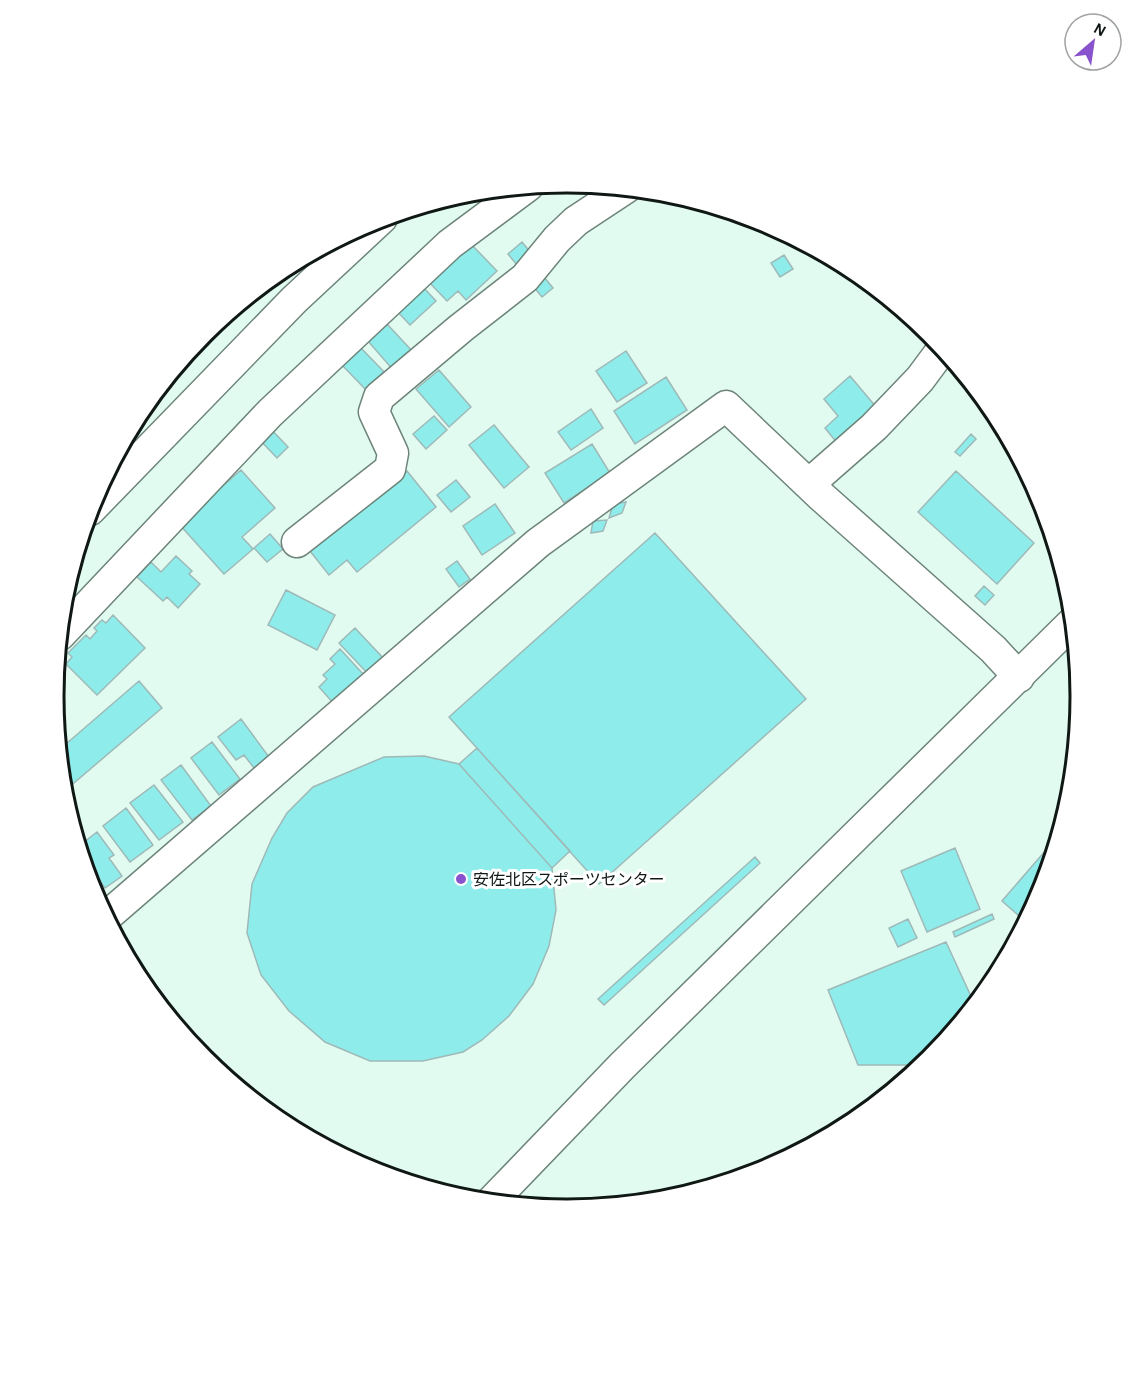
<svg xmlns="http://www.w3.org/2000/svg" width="1135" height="1392" viewBox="0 0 1135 1392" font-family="'Alegreya Sans','Noto Sans JP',sans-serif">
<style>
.building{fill:#8eedeb;stroke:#9eb9b8;stroke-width:1.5}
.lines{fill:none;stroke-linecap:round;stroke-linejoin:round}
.minor-casing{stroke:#6d847a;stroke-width:33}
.minor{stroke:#fff;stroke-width:30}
.poi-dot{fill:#8853cc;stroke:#fff;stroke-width:2}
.labels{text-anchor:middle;stroke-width:6;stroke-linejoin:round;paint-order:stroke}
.poi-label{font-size:16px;fill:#101815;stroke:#fff;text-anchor:start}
.rim{fill:none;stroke:#101815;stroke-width:3}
</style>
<rect width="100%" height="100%" fill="#e2fbf0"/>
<!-- building -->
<path class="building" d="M 522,242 L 531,253 L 517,265 L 508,254 Z
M 470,243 L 497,271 L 466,300 L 458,291 L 447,301 L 429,282 Z
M 784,255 L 793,269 L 780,277 L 771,263 Z
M 544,277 L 553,288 L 542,297 L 533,286 Z
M 422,286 L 436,301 L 410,325 L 396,310 Z
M 891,300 L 912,318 L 908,325 L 898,318 L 889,303 Z
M 915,320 L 932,334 L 928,339 L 910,325 Z
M 387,324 L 414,353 L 394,371 L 368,341 Z
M 360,347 L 387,375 L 368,392 L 341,364 Z
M 626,351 L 647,383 L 617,402 L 596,371 Z
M 439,370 L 471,407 L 449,427 L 416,389 Z
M 850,376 L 882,414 L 842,449 L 825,428 L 838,416 L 824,399 Z
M 666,377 L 687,410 L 635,444 L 614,411 Z
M 591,409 L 603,428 L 571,450 L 558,432 Z
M 434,416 L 447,430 L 426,449 L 413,434 Z
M 267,425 L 288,447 L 277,458 L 256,436 Z
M 494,425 L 529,467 L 504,488 L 469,445 Z
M 971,434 L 976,439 L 960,456 L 955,452 Z
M 592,444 L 610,473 L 564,503 L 545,473 Z
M 241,470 L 275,508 L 242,537 L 253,549 L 224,574 L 179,524 Z
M 407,471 L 436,507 L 357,572 L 347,560 L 329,575 L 310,551 Z
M 956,471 L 1034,543 L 997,584 L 918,512 Z
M 456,480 L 470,497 L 451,512 L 437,495 Z
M 626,502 L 622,513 L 609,518 L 613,504 Z
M 495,504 L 515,533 L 482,555 L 463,526 Z
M 607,520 L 603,531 L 591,533 L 593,521 Z
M 655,533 L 806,699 L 599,884 L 449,717 Z
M 270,534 L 283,549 L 267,562 L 254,548 Z
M 176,556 L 192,571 L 189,574 L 200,584 L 178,608 L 167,597 L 163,601 L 137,577 L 151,562 L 161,572 Z
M 457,561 L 470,579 L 459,587 L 446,569 Z
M 984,586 L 994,595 L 985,605 L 975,596 Z
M 286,590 L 335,615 L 317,650 L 268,625 Z
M 113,615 L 145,648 L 97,695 L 66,664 L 72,657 L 68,653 L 86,635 L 90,639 L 97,631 L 94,628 L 102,620 L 106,623 Z
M 355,628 L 385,660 L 369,675 L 339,643 Z
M 340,649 L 364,675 L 334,704 L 319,687 L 327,679 L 323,675 L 335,664 L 330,659 Z
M 139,681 L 162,708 L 68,788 L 62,782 L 59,750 Z
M 241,719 L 269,757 L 254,768 L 244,755 L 236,760 L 218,737 Z
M 212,742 L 240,779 L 219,795 L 191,758 Z
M 477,748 L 570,851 L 552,868 L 459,764 Z
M 424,756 L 459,764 L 552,868 L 556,910 L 549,946 L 533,984 L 509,1016 L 482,1040 L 463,1052 L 423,1061 L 370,1061 L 325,1042 L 289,1011 L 261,975 L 247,933 L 252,884 L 272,838 L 287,813 L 313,787 L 384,757 Z
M 181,765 L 211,806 L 192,820 L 161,780 Z
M 154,785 L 183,822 L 159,840 L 130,803 Z
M 126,808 L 153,845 L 130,862 L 103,826 Z
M 97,832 L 114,855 L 109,858 L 122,876 L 105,888 L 83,858 L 79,846 Z
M 1052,843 L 1056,847 L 1042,893 L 1026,922 L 1002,901 Z
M 955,848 L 980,909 L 927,932 L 901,871 Z
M 755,857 L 760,863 L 604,1005 L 598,999 Z
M 992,914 L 994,919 L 955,937 L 953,932 Z
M 908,919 L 917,938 L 898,947 L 889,928 Z
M 946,942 L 975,1005 L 931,1059 L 913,1065 L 858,1065 L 828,990 Z"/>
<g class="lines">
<!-- minor casing -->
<g class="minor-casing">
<path id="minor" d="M 809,484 L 874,427 L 920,379 L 943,348
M 90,510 L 294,300 L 382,218
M 297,542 L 390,469 L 393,453 L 374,412 L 379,397 L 461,328 L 525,278 L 557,239 L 576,221 L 626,188
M 60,635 L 270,413 L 450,244 L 528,186
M 106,917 L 538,543 L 726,406 L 822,497 L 993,649 L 1019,677
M 491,1202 L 622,1066 L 1074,621"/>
</g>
<!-- minor -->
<use href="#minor" class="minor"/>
</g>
<!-- markers -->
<circle class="poi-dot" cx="461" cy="879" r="6"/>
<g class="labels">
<!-- poi labels -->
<g class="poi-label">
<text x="473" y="885">安佐北区スポーツセンター</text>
</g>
</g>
<!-- crop -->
<path d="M0 0H1135V1392H0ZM64 696a503 503 0 1 1 1006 0a503 503 0 1 1-1006 0Z" fill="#fff" fill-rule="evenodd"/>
<path class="rim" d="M64 696a503 503 0 1 1 1006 0a503 503 0 1 1-1006 0Z"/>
<!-- north arrow -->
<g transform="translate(1093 42) rotate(29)"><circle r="28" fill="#ffffff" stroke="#9fa3a1" stroke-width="1.5"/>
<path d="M0-4.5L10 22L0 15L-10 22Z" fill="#8853cc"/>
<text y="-9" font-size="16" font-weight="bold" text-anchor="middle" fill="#101815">N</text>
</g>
</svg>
